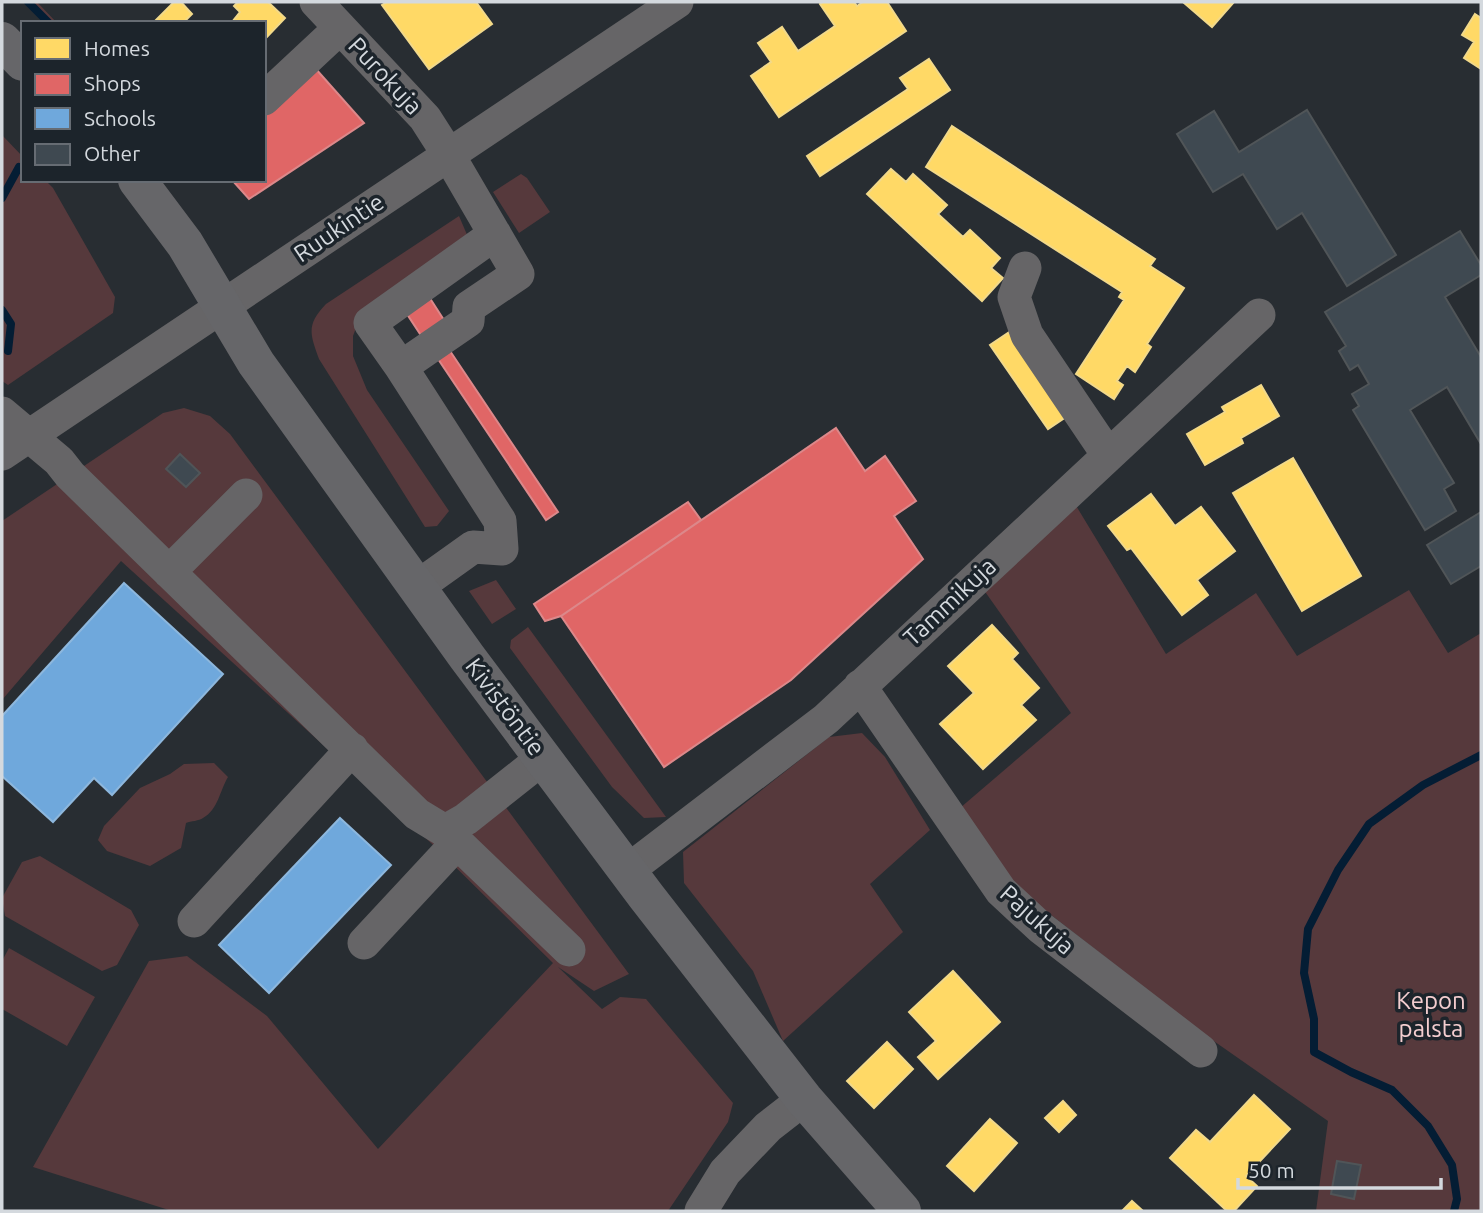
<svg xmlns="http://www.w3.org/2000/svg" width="1483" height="1213" viewBox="0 0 1483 1213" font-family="Ubuntu,sans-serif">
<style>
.green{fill:#56393c}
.homes{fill:#ffd966;stroke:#f2d98a;stroke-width:2}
.shops{fill:#e06666;stroke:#dc888a;stroke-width:2}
.schools{fill:#6fa8dc;stroke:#8db7dd;stroke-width:2}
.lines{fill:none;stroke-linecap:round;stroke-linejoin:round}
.stream{stroke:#041d34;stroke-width:8}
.building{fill:#3f4951;stroke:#505558;stroke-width:2}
.minor{stroke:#666567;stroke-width:33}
.major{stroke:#666669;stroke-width:38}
.labels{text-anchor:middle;stroke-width:7;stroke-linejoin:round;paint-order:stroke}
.street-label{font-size:24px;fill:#d4d9de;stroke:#1c242b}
.park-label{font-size:24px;fill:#f4ced0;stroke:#1c242b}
</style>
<rect width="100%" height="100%" fill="#282d32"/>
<!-- green -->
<path class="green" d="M 25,2 L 37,2 L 57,23 L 49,23 Z
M 2,135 L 23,157 L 23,180 L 45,180 L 53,188 L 115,297 L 113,313 L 8,385 L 2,381 Z
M 521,174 L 527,178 L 550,212 L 519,233 L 493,192 Z
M 459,216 L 468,237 L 359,320 L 353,336 L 353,356 L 367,390 L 449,511 L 437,526 L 425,527 L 319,359 C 310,334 306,325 326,304 Z
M 184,408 L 210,416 L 230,434 L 629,974 L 594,991 L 558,967 L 602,1009 L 620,997 L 646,999 L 733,1103 L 728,1122 L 668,1211 L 172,1211 L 33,1167 L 149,961 L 187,956 L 267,1016 L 378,1149 L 553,963 L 431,843 L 121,561 L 2,700 L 2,521 L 163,413 Z
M 1075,504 L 1166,654 L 1256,593 L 1297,656 L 1409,590 L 1448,653 L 1481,633 L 1481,1211 L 1316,1211 L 1328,1121 L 1208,1037 L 1006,880 L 960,808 L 1071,713 L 981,586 Z
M 496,580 L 516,609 L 492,624 L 469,591 Z
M 528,627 L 666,817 L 644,818 L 612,787 L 510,648 L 511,640 Z
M 862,733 L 885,757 L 930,830 L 870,884 L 903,932 L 783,1041 L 753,971 L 684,883 L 683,852 L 829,737 Z
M 214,763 L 228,777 C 220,790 218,810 203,818 C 199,821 191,821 186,823 L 181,848 L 150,866 L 107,851 L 98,840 L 104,826 L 140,788 L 170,774 L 184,764 Z
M 40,856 L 131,910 L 139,925 L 117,965 L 102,971 L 5,916 L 2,898 L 22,862 Z
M 9,948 L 95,997 L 67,1046 L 2,1009 L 2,961 Z"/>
<!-- homes -->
<path class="homes" d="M 174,2 L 181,2 L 192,14 L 183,23 L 153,23 Z
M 238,2 L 268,2 L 285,18 L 264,40 L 264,23 L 232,22 L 240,12 L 234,6 Z
M 387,2 L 476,2 L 492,24 L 429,69 L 382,5 Z
M 823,2 L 854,2 L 857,6 L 863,2 L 887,2 L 906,31 L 779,117 L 751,76 L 771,62 L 758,43 L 782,27 L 798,51 L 835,26 L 820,4 Z
M 1183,2 L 1234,2 L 1212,27 Z
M 1475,14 L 1481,18 L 1481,69 L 1464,58 L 1474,42 L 1462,35 Z
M 929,59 L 950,90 L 820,176 L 807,156 L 908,89 L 900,78 Z
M 952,126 L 1155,259 L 1150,266 L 1184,288 L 1147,344 L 1151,347 L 1135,372 L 1127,366 L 1117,381 L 1123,385 L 1114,399 L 1076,374 L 1124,300 L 1119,297 L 1122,292 L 926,167 Z
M 891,169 L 906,182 L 913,174 L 947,205 L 938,214 L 963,237 L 970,230 L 1000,258 L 991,268 L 1003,278 L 982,301 L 867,194 Z
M 1011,331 L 1069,415 L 1048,429 L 990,345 Z
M 1261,385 L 1279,416 L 1241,438 L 1243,443 L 1205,465 L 1187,434 L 1225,412 L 1222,407 Z
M 1293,458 L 1361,576 L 1302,611 L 1233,493 Z
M 1151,494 L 1175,526 L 1201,507 L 1235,551 L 1197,580 L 1208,595 L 1182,615 L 1131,548 L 1127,550 L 1108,526 Z
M 992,625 L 1018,653 L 1012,659 L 1039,688 L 1021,705 L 1036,720 L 983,769 L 940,724 L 974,693 L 948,666 Z
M 953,971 L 1000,1022 L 938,1079 L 918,1057 L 936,1041 L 909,1012 Z
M 887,1042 L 913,1069 L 874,1108 L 847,1081 Z
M 1254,1095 L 1290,1129 L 1246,1176 L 1257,1186 L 1234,1211 L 1227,1211 L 1170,1158 L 1196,1130 L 1210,1142 Z
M 1063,1101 L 1076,1115 L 1059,1132 L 1045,1118 Z
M 990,1119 L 1017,1143 L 974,1191 L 947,1166 Z
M 1132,1201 L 1143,1211 L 1122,1211 Z"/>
<!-- shops -->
<path class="shops" d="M 315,68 L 364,123 L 249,199 L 232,180 L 264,180 L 264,115 Z
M 424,289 L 451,331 L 428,346 L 401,305 Z
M 446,345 L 558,512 L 546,520 L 434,353 Z
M 836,428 L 865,471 L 885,456 L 916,501 L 894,516 L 923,559 L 791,680 L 664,767 L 561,616 Z
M 688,502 L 701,520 L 561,616 L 545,621 L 534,604 Z"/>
<!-- schools -->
<path class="schools" d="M 124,583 L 223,674 L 112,795 L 94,778 L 53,822 L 2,776 L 2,716 Z
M 340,818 L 391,865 L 269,993 L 219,945 Z"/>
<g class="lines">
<!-- stream -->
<path class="stream" d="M 28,2 L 49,23
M 2,198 L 19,167
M 2,310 L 11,324 L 8,351
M 1454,1211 L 1457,1199 L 1452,1165 L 1428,1126 L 1392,1090 L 1351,1072 L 1314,1052 L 1314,1019 L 1304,973 L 1308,929 L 1338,870 L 1369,824 L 1423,785 L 1481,755"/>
</g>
<!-- building -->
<path class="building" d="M 1307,110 L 1396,255 L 1347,286 L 1302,213 L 1277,229 L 1243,174 L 1213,192 L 1177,134 L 1214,111 L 1239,152 Z
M 1460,231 L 1481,265 L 1481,275 L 1445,297 L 1481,357 L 1481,444 L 1447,387 L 1410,410 L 1454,483 L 1444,489 L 1456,511 L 1425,530 L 1353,410 L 1359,406 L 1352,394 L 1369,384 L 1358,365 L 1350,370 L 1339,351 L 1346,346 L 1325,312 Z
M 180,454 L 200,473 L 186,487 L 166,469 Z
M 1481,512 L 1481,566 L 1451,584 L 1427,545 Z
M 1337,1161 L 1361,1165 L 1354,1199 L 1331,1194 Z"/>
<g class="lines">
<!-- minor -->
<path class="minor" d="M 316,2 L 425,118 L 448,154 L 518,274 L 469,307 L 468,321 L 401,367 L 500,521 L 502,549 L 473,547 L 417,587
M 264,99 L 340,28
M 1025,268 L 1014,297 L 1027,335 L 1108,455
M 401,367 L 370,323 L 495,234
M 2,413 L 59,461 L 70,475 L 417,814 L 445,831 L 569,950
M 2,454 L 677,2
M 169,572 L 246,495
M 860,686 L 1001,891 L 1041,928 L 1201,1051
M 445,831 L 466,819 L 543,758
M 627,871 L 826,719 L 1259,315
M 194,921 L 352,749
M 364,943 L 457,843
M 701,1211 L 725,1172 L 768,1127 L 804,1099"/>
<!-- major -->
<path class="major" d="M 2,41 L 23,62
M 137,180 L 185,244 L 256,363 L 467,657 L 646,896 L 804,1099 L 902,1211"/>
</g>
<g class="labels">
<!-- street labels -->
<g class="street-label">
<text transform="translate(385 76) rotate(47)" y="8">Purokuja</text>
<text transform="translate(339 228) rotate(-34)" y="8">Ruukintie</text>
<text transform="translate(950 602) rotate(-43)" y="8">Tammikuja</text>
<text transform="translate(505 707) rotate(53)" y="8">Kivistöntie</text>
<text transform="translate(1037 920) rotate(42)" y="8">Pajukuja</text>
</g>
<!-- park labels -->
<g class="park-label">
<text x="1431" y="1009">Kepon<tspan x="1431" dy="28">palsta</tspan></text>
</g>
</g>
<!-- border -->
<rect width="1483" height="1213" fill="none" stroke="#d4d9de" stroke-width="7"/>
<!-- legend -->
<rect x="21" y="21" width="245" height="161" fill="#1c242b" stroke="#666c73" stroke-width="2"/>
<rect x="35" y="38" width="35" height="21" fill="#ffd966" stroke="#666c73" stroke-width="2"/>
<text x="84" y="56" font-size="21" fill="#d4d9de">Homes</text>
<rect x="35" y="74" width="35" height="21" fill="#e06666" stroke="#666c73" stroke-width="2"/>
<text x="84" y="91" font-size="21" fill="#d4d9de">Shops</text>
<rect x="35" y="108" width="35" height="21" fill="#6fa8dc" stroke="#666c73" stroke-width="2"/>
<text x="84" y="126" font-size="21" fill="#d4d9de">Schools</text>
<rect x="35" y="144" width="35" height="21" fill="#3f4951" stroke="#666c73" stroke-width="2"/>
<text x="84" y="161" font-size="21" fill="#d4d9de">Other</text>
<!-- scale -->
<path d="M1238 1178v10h203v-10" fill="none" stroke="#d4d9de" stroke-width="3.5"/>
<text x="1248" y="1178" font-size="21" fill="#d4d9de" stroke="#1c242b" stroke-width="5" paint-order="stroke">50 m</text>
</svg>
